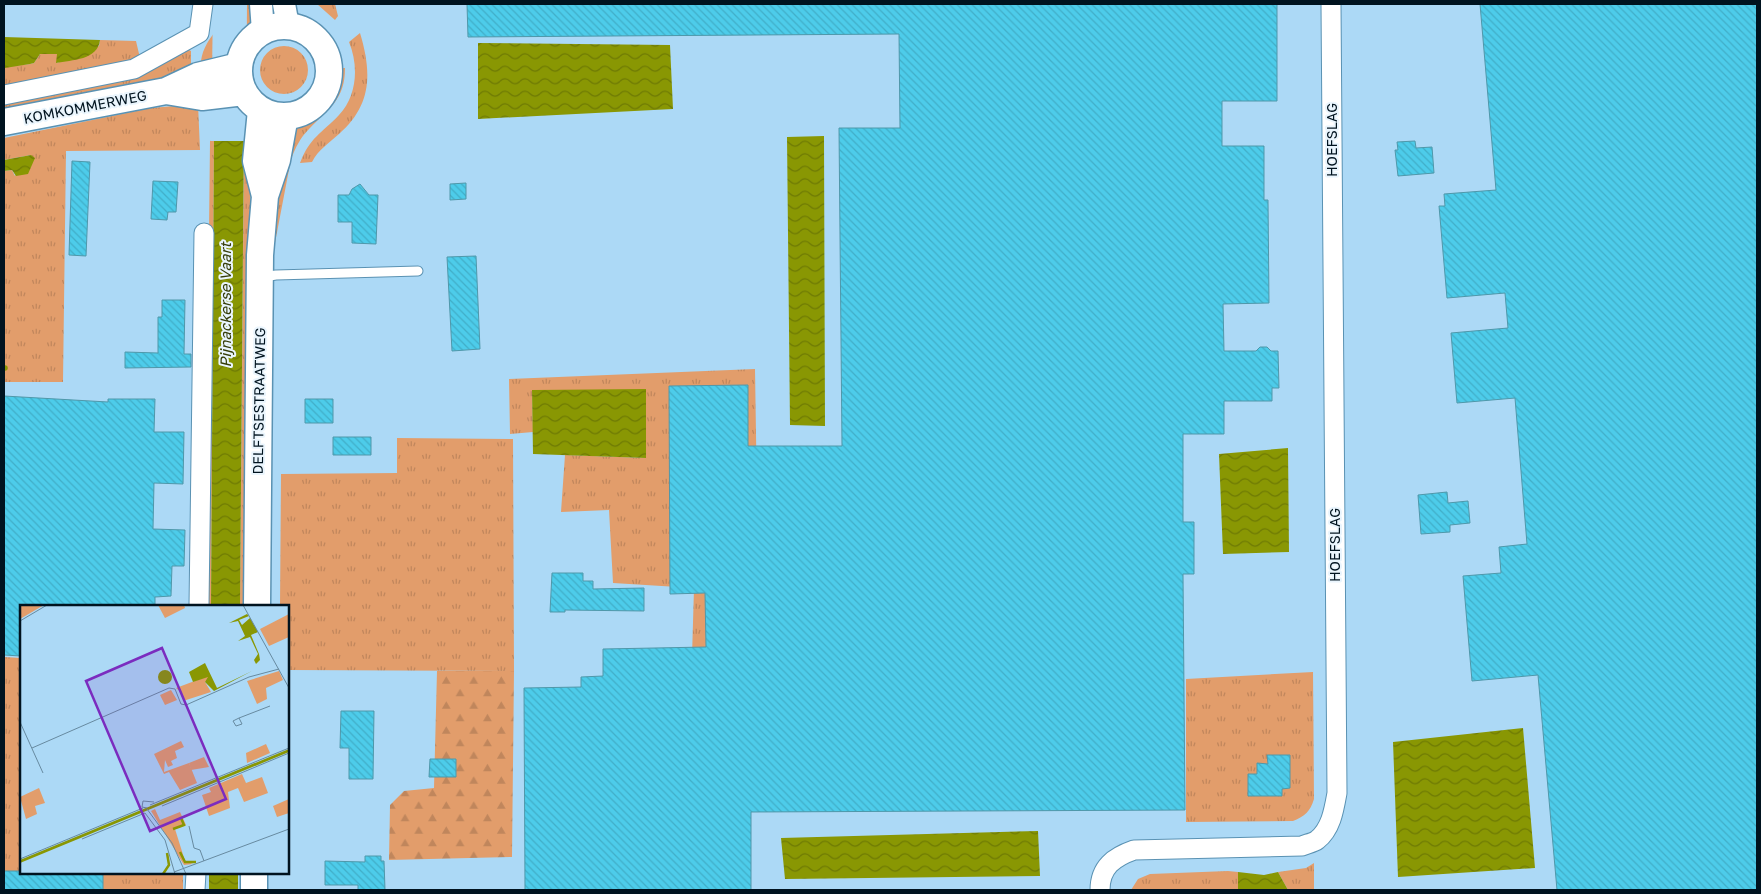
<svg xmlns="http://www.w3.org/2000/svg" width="1761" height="894" viewBox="0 0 1761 894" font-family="'Golos Text',sans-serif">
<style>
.grass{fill:url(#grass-tufts)}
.forest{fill:url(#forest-firs)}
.water{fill:url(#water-waves)}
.pier{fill:#acd9f6}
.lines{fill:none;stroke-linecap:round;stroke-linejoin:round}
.stream{stroke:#899703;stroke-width:5.5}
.building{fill:url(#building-back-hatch);stroke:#4f98aa}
.service-casing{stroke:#5a92b3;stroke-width:11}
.minor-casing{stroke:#5a92b3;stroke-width:21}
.tertiary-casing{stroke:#5a92b3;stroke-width:25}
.secondary-casing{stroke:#5a92b3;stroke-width:29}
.service{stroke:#fff;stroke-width:9}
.minor{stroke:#fff;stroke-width:19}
.tertiary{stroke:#fff;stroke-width:22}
.secondary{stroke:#fff;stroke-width:26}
.labels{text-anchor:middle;stroke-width:4;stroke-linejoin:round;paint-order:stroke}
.street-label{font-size:14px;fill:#00131f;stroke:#eaf5fd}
.water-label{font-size:15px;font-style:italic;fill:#363d09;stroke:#eaf5fd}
.inset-river{fill:none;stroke:#899703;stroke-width:2.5}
.inset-road{fill:none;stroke:#678aa0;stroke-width:1}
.view{fill:#7b2cbf;fill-opacity:0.15;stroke:#7b2cbf;stroke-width:2.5}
.inset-edge{fill:none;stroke:#00131f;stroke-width:2.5}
</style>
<defs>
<pattern id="grass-tufts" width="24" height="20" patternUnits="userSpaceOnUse" patternTransform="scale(1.25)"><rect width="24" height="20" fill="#e29d6b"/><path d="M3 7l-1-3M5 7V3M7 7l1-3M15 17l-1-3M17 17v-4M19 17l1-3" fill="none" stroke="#c0865c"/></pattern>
<pattern id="forest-firs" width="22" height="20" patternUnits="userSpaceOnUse" patternTransform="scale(1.25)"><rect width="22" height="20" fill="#e29d6b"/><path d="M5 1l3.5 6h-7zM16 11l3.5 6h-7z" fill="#c0865c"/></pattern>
<pattern id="water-waves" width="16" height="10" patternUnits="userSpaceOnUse" patternTransform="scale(1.25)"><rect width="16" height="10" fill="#899703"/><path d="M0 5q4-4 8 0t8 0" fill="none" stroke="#6e7a04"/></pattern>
<pattern id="building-back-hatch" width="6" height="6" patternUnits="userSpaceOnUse" patternTransform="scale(1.25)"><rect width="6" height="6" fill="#4dccea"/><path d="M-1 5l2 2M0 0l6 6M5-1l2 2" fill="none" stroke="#41aec8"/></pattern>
</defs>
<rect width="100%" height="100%" fill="#acd9f6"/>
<!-- grass -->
<path class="grass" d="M 240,4 L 254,4 C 253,10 253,17 252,24 C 247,40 215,58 201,68 C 199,42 225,22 240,4 Z
M 317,4 L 335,4 L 338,16 L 335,20 Z
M 360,33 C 372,73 372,105 339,134 C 329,143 318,150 312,162 L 300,163 C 310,137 321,134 339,115 C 357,96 359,66 349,42 Z
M 100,40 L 136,41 L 140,58 L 119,64 L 4,87 L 4,67 L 30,64 L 34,63 L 40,54 L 57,54 L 57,63 L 99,46 Z
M260 70a24 24 0 1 1 48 0a24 24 0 1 1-48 0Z
M 187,49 L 191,51 L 191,71 L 151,83 L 4,114 L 4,102 Z
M 337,68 L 345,68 C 345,100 329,108 309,129 C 300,138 296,147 291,159 L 274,248 L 272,249 C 275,204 284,166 297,123 C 301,120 306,118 311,115 C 328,105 335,87 337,68 Z
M 198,104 L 200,150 L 66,151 L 63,382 L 4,382 L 4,171 L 12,170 L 15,176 L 31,155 L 4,160 L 4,138 L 151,108 Z
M 214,140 L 211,606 L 205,606 L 210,141 Z
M 244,141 L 252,141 L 249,251 L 246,606 L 240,606 Z
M 755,369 L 760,692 L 691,691 L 694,588 L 613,583 L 609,510 L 561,512 L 565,455 L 646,458 L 532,390 L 533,432 L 510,434 L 509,379 Z
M 397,438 L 513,439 L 514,671 L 288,670 L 288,606 L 280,606 L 281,474 L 397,473 Z
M 4,657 L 21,658 L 21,873 L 183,873 L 183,890 L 4,890 Z
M 1313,672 L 1314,799 C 1310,812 1305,816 1293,821 L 1186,822 L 1186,679 Z
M 1314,863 L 1314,890 L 1288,890 L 1278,872 L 1306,868 Z
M 1228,871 L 1238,872 L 1238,890 L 1131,890 L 1138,879 L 1150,874 Z"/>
<!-- forest -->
<path class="forest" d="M 437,671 L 514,671 L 512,857 L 389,860 L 390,805 L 404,791 L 434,788 Z"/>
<!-- water -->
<path class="water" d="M 245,4 L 240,606 L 211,606 L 214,140 Z
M 4,37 L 100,40 C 98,60 72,60 56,63 L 57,54 L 40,54 L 34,63 L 30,64 L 5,68 Z
M 478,43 L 670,45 L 673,109 L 478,119 Z
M 824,136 L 825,426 L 790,425 L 787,137 Z
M 31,155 L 35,158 L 28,174 L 16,176 L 12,170 L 4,171 L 4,160 Z
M 646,389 L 646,458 L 533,454 L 532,390 Z
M 1288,448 L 1289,552 L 1223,554 L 1219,454 Z
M 1523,728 L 1535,868 L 1398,877 L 1393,742 Z
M 1038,831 L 1040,876 L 785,879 L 781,838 Z
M 1238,872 L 1264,875 L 1278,872 L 1288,890 L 1238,890 Z
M 209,873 L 238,873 L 238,890 L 209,890 Z"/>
<!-- pier -->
<path class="pier" d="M 213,4 L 247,4 L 246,141 L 211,141 Z"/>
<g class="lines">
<!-- stream -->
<path class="stream" d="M 4,368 L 5,368"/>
</g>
<!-- building -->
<path class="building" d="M 467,4 L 1277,4 L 1277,101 L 1222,101 L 1222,146 L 1264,146 L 1264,200 L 1268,200 L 1269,303 L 1223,304 L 1224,351 L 1256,351 L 1260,347 L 1267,347 L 1271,351 L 1278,351 L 1279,388 L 1272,388 L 1272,401 L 1224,401 L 1224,434 L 1183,434 L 1183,522 L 1194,522 L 1194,574 L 1183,574 L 1185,810 L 751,812 L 751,890 L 525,890 L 524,688 L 581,687 L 581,677 L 603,676 L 603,649 L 706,647 L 705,593 L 670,594 L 669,386 L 748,385 L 748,446 L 842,446 L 839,128 L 900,128 L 899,34 L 468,37 Z
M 1480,4 L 1757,4 L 1757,890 L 1557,890 L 1538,675 L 1472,681 L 1463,576 L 1501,573 L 1499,547 L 1527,544 L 1515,398 L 1457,403 L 1451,333 L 1508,328 L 1505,293 L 1447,298 L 1439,206 L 1445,206 L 1444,194 L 1496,190 Z
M 1415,141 L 1416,148 L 1432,147 L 1434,173 L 1398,176 L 1395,150 L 1398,150 L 1397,142 Z
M 72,161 L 90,162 L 86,256 L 69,255 Z
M 153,181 L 178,182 L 176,212 L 168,212 L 167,220 L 151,219 Z
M 466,183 L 466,199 L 450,200 L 450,184 Z
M 360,184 L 369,195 L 378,195 L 376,244 L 352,243 L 352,222 L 338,222 L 338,195 L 349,195 L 352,189 Z
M 476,256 L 480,349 L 452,351 L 447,257 Z
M 162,300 L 185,300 L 184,354 L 191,354 L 191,367 L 125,368 L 125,352 L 158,353 L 158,317 L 162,317 Z
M 4,396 L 108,402 L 108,399 L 155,399 L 154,432 L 184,432 L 183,484 L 154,483 L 153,529 L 185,530 L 184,566 L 172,566 L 171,596 L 155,597 L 155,606 L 21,606 L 21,656 L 4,655 Z
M 305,399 L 333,399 L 333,423 L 305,423 Z
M 333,437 L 371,437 L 371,455 L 333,455 Z
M 1447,492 L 1448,503 L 1468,501 L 1470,523 L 1450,525 L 1450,532 L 1421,534 L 1418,495 Z
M 552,573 L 583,573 L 583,581 L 593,581 L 593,589 L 644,588 L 644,611 L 565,610 L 565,612 L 550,612 Z
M 341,711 L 374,711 L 373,779 L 349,779 L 349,748 L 340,748 Z
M 1267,755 L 1290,755 L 1290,788 L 1282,789 L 1282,796 L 1248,796 L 1248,774 L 1257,774 L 1257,763 L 1268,764 Z
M 430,759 L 456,759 L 456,777 L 429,777 Z
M 365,856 L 381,856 L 381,861 L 384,861 L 385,890 L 358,890 L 358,885 L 325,885 L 325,861 L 365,862 Z
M 4,871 L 21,871 L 21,873 L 103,873 L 103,890 L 4,890 Z"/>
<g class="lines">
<!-- service casing -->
<g class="service-casing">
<path id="service" d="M 263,277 L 276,275 L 418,271"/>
</g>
<!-- minor casing -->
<g class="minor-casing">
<path id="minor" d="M 4,95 L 134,69 L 199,33 L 203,4
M 199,606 L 204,233
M 195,890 L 196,873
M 1100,890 C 1100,867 1114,857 1134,850 L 1302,846 C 1306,844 1313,843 1317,840 C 1331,829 1334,810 1337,793 L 1331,4"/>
</g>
<!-- tertiary casing -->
<g class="tertiary-casing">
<path id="tertiary" d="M 261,4 L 263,31
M 284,4 L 288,26"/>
</g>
<!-- secondary casing -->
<g class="secondary-casing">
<path id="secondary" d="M239 71a45 45 0 1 1 90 0a45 45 0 1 1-90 0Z
M 166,91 L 202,97 L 244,92
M 261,110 L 256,161 L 265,196
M 4,122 L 166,91 L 198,76 L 239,66
M 257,606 L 260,255 L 265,196 L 277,160 L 285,116
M 254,890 L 254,873"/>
</g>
<!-- service -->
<use href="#service" class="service"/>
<!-- minor -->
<use href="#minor" class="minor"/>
<!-- tertiary -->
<use href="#tertiary" class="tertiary"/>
<!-- secondary -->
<use href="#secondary" class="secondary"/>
</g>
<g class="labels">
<!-- street labels -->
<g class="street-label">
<text transform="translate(85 107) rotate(-11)" y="5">KOMKOMMERWEG</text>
<text transform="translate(1332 140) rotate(-90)" y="5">HOEFSLAG</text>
<text transform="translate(259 401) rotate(-89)" y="5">DELFTSESTRAATWEG</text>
<text transform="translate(1335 545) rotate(-90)" y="5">HOEFSLAG</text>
</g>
<!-- water labels -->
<g class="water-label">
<text transform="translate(226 305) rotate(-90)" y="5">Pijnackerse Vaart</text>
</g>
</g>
<!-- overview -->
<g transform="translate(20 605)">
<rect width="269" height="269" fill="#acd9f6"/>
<path d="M 0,0 L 24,0 L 0,14 ZM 138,0 L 164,0 L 165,3 L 145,13 ZM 269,9 L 269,32 L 249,41 L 240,24 ZM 259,66 L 263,75 L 246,83 L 247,94 L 237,99 L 227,76 ZM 188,71 L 189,75 L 185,77 L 191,87 L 163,96 L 162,88 L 156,83 ZM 151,85 L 157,95 L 145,100 L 140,90 ZM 161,136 L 164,142 L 155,146 L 157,153 L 151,156 L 153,160 L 148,162 L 145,155 L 144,167 L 169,158 L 177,178 L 160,185 L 149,167 L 144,169 L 134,149 ZM 246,139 L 250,148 L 227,158 L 226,148 ZM 222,169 L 226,178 L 242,172 L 248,188 L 224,197 L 218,183 L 208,187 L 210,203 L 204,188 L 210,203 L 189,211 L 182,190 L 191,187 L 189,183 ZM 19,183 L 25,198 L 15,201 L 17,209 L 6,214 L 0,192 ZM 269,194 L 269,208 L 257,212 L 253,201 ZM 135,204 L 140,215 L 160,207 L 166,220 L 155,224 L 165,256 L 173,259 L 164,260 L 131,206 Z" fill="#e29d6b"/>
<path d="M 184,152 L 189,162 L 171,165 L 169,158 Z" fill="#e29d6b"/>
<path d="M 227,9 L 229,11 L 219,15 L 222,20 L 230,13 L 238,27 L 231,30 L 239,49 L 240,55 L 236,59 L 234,55 L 238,49 L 230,32 L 218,36 L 225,31 L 218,16 L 209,18 ZM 185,58 L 197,83 L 232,66 L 194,86 L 185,77 L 188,72 L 173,77 L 169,67 ZM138 72a7 7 0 1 1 14 0a7 7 0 1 1-14 0ZM 269,144 L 269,147 L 0,258 L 0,255 Z" fill="#899703"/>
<path class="inset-river" d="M 153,224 L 164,220 L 161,213M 160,247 L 165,257 L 176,257M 143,269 L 149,260 L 147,248"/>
<path class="inset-road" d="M 223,0 L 269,83M 0,16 L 27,0M 219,113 L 213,116 L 216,121 L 222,119 L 219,113 L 250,101M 0,117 L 23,168M 12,143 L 149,83 L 155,84 L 161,99 L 166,100 L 229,72 L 259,64M 130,200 L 269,143M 142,201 L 269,148M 127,203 L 122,202 L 123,196 L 134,197M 127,204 L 152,238 L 166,269M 169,221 L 174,243 L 180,245 L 184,256M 62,234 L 125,208 L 145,235 L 155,269M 0,254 L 123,203M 154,267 L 269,224"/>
<path class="view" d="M 142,43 L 206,194 L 130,226 L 66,76 Z"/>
<rect width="269" height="269" class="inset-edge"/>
</g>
<!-- border -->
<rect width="1761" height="894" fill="none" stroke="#00131f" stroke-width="10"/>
</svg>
